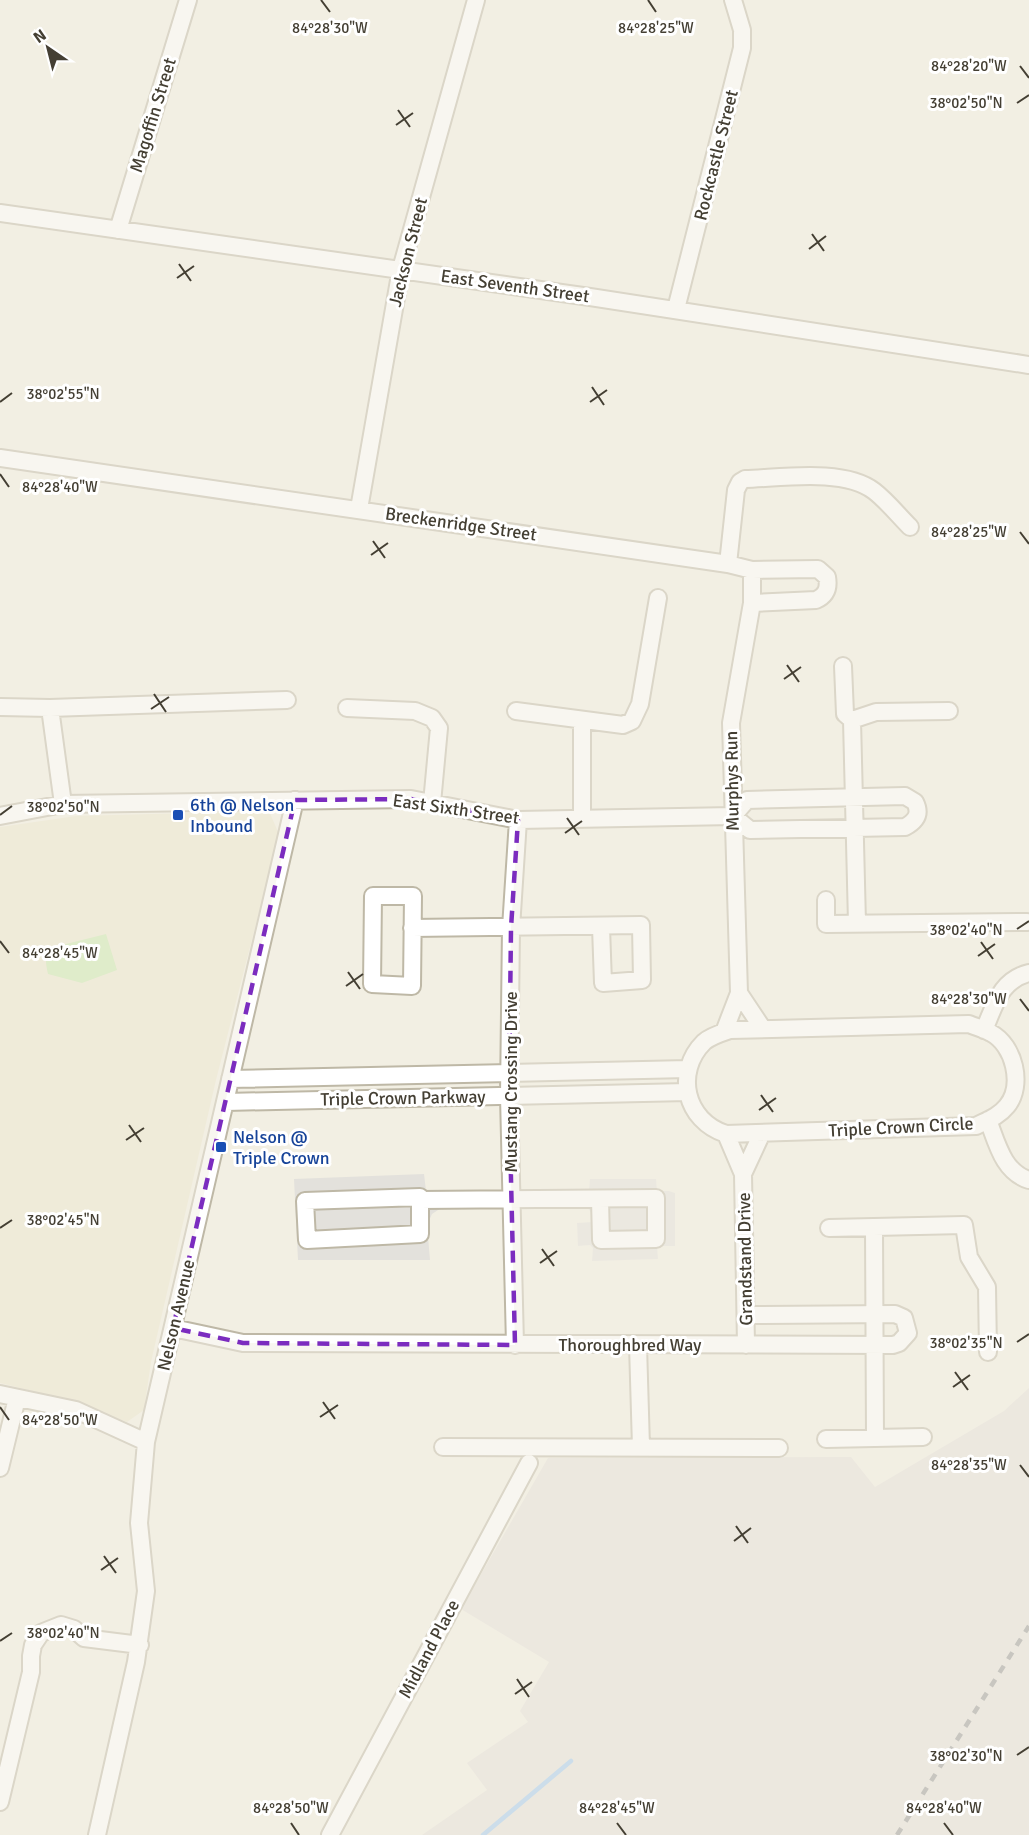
<svg xmlns="http://www.w3.org/2000/svg" width="1029" height="1835" viewBox="0 0 1029 1835" font-family="Signika,sans-serif">
<style>
.industrial{fill:#e4e0d9}
.education{fill:#ece6cd}
.green{fill:#c7e8ab}
.parking{fill:#e3e1dc}
.lines{fill:none;stroke-linecap:round;stroke-linejoin:round}
.stream{stroke:#9dc8f2;stroke-width:4.5}
.minor-casing{stroke:#beb8a6;stroke-width:20}
.minor{stroke:#fff;stroke-width:16}
.rail{stroke:#949494;stroke-width:4.5;stroke-dasharray:8 8;stroke-linecap:butt}
.marked{fill:none;stroke:#7b2cbf;stroke-width:4.5;stroke-dasharray:12 8;stroke-linejoin:round}
.ticks{fill:none;stroke:#443f33;stroke-width:2}
.transit-dot{fill:#1a4fb4;stroke:#fff;stroke-width:2}
.labels{text-anchor:middle;stroke-width:6;stroke-linejoin:round;paint-order:stroke}
.street-label{font-size:18px;fill:#443f33;stroke:#fff}
.transit-label{font-size:18px;fill:#164399;stroke:#fff;text-anchor:start}
.ticks-label{font-size:15px;text-anchor:middle;fill:#443f33;stroke:#fff;stroke-width:6;stroke-linejoin:round;paint-order:stroke}
</style>
<rect width="100%" height="100%" fill="#f2efe3"/>
<!-- industrial -->
<path class="industrial" d="M 1029,1388 L 1029,1835 L 422,1835 L 487,1790 L 467,1763 L 528,1722 L 520,1711 L 549,1662 L 461,1609 L 548,1458 L 851,1457 L 875,1487 L 1004,1411 Z"/>
<!-- education -->
<path class="education" d="M 269,811 L 279,834 L 216,1080 L 151,1362 L 144,1410 L 127,1422 L 68,1400 L 0,1383 L 0,827 L 76,816 Z"/>
<!-- green -->
<path class="green" d="M 106,934 L 117,970 L 82,983 L 48,974 C 46,965 44,956 50,948 Z"/>
<!-- parking -->
<path class="parking" d="M 424,1174 L 426,1191 L 430,1193 L 494,1192 L 494,1208 L 441,1208 L 432,1214 L 427,1225 L 430,1260 L 298,1260 L 294,1179 Z
M 590,1179 L 656,1179 L 657,1191 L 669,1191 L 675,1193 L 675,1246 L 657,1246 L 658,1259 L 592,1261 L 593,1248 L 590,1245 L 578,1246 L 577,1223 L 592,1222 L 592,1214 L 588,1208 L 529,1208 L 529,1194 L 589,1191 Z"/>
<g class="lines">
<!-- stream -->
<path class="stream" d="M 483,1835 L 571,1761"/>
<!-- minor casing -->
<g class="minor-casing">
<path id="minor" d="M 0,213 L 590,297 L 1029,365
M 118,230 L 188,0
M 676,309 L 742,48 L 742,30 L 733,0
M 0,458 L 728,564 L 752,570 L 818,569 L 827,577 C 829,588 827,595 816,600 L 752,603
M 359,509 L 401,269 L 476,0
M 728,564 L 736,490 L 740,482 L 745,479 C 781,478 844,468 874,491 C 887,501 898,515 910,527
M 843,666 L 845,714 L 852,720 L 857,923
M 0,707 L 50,708 L 287,700
M 50,708 L 63,804
M 347,708 L 415,711 L 432,718 L 439,728 L 432,803
M 516,711 L 623,725 L 632,721 L 640,704 L 658,598
M 852,720 L 876,712 L 949,711
M 0,816 L 63,804 L 411,799 L 518,820 L 733,816 L 750,830 L 905,827 C 916,821 921,814 915,802 L 905,796 L 747,800 L 733,816
M 582,819 L 582,720
M 373,896 L 413,896 L 412,986 L 372,984 Z
M 826,900 L 826,924 L 1027,922
M 412,928 L 641,925 L 642,980 L 603,983 L 601,927
M 739,993 L 731,723 L 752,603 L 752,570
M 969,1024 C 976,1027 984,1029 991,1033 C 1014,1045 1024,1085 1007,1106 C 999,1116 988,1120 976,1126 L 726,1134 C 685,1121 674,1072 704,1042 C 711,1036 721,1033 730,1030 Z
M 984,1030 C 995,1005 1000,980 1029,973
M 724,1032 L 739,993 L 763,1029
M 230,1079 L 688,1069
M 226,1102 L 688,1092
M 988,1120 C 997,1143 1003,1172 1029,1180
M 726,1134 L 743,1174 L 762,1133
M 743,1174 L 746,1345
M 420,1200 L 420,1234 L 307,1240 L 305,1201 L 420,1197 L 420,1200 L 656,1198 L 656,1239 L 601,1240 L 600,1199
M 874,1227 L 875,1438
M 829,1228 L 964,1225 L 969,1257 L 987,1287 L 988,1352
M 173,1328 L 243,1343 L 893,1345 L 899,1343 L 908,1333 L 904,1318 L 895,1314 L 746,1315
M 515,1345 L 509,1096 L 511,928 L 518,820
M 638,1345 L 641,1447
M 0,1394 L 76,1410 L 146,1442
M 826,1439 L 923,1437
M 443,1447 L 779,1448
M 0,1468 L 17,1398
M 0,1802 L 31,1672 L 31,1656 L 33,1645 L 41,1633 L 61,1625 L 74,1629 L 84,1638 L 140,1645
M 97,1835 L 136,1662 L 146,1591 L 139,1523 L 146,1442 L 295,800
M 330,1835 L 529,1463"/>
</g>
<!-- minor -->
<use href="#minor" class="minor"/>
<!-- rail -->
<path class="rail" d="M 897,1835 L 1029,1626"/>
</g>
<!-- marked area -->
<path d="M0 0H1029V1835H0ZM 411,799 L 518,820 L 511,928 L 509,1096 L 515,1345 L 243,1343 L 173,1328 L 295,800 Z" fill="#f2efe3" fill-opacity=".55" fill-rule="evenodd"/>
<path class="marked" d="M 411,799 L 518,820 L 511,928 L 509,1096 L 515,1345 L 243,1343 L 173,1328 L 295,800 Z"/>
<!-- ticks -->
<path class="ticks" d="M 321,0 L 330,12M 648,0 L 656,12M 1020,66 L 1029,78M 1017,103 L 1029,95M 398,110 L 410,127M 396,125 L 413,113M 812,234 L 824,251M 809,249 L 826,236M 179,264 L 191,281M 177,278 L 194,266M 592,387 L 604,405M 0,402 L 12,393M 590,402 L 607,390M 0,474 L 9,487M 1020,532 L 1029,544M 373,541 L 385,558M 371,555 L 388,543M 787,665 L 799,682M 784,679 L 801,667M 154,694 L 166,712M 151,709 L 169,697M 0,815 L 12,806M 567,818 L 579,835M 565,833 L 582,821M 1017,929 L 1029,921M 0,941 L 9,953M 981,942 L 993,959M 978,956 L 995,944M 348,972 L 360,989M 346,986 L 363,974M 1020,999 L 1029,1011M 761,1095 L 773,1112M 759,1110 L 776,1098M 129,1125 L 141,1142M 126,1140 L 144,1128M 0,1228 L 12,1220M 542,1249 L 554,1266M 540,1263 L 557,1251M 1017,1342 L 1029,1334M 955,1372 L 968,1390M 953,1387 L 970,1375M 323,1402 L 335,1419M 0,1407 L 9,1420M 320,1417 L 338,1405M 1020,1465 L 1029,1477M 736,1526 L 748,1543M 734,1541 L 751,1528M 104,1556 L 116,1573M 101,1570 L 118,1558M 0,1641 L 12,1633M 517,1679 L 529,1697M 515,1694 L 532,1682M 1017,1755 L 1029,1747M 291,1823 L 299,1835M 617,1823 L 626,1835M 944,1823 L 953,1835"/>
<!-- markers -->
<g class="transit-dot">
<rect x="172" y="809" width="12" height="12" rx="3"/>
<rect x="215" y="1141" width="12" height="12" rx="3"/>
</g>
<g class="labels">
<!-- street labels -->
<g class="street-label">
<text transform="translate(153 115) rotate(-73)" y="6">Magoffin Street</text>
<text transform="translate(716 155) rotate(-76)" y="6">Rockcastle Street</text>
<text transform="translate(408 252) rotate(-76)" y="6">Jackson Street</text>
<text transform="translate(515 286) rotate(8)" y="6">East Seventh Street</text>
<text transform="translate(461 524) rotate(8)" y="6">Breckenridge Street</text>
<text transform="translate(732 781) rotate(-91)" y="6">Murphys Run</text>
<text transform="translate(456 809) rotate(8)" y="6">East Sixth Street</text>
<text transform="translate(511 1082) rotate(-90)" y="6">Mustang Crossing Drive</text>
<text transform="translate(403 1098) rotate(-1)" y="6">Triple Crown Parkway</text>
<text transform="translate(901 1127) rotate(-3)" y="6">Triple Crown Circle</text>
<text transform="translate(745 1259) rotate(-91)" y="6">Grandstand Drive</text>
<text transform="translate(176 1315) rotate(-77)" y="6">Nelson Avenue</text>
<text x="630" y="1351">Thoroughbred Way</text>
<text transform="translate(429 1649) rotate(-62)" y="6">Midland Place</text>
</g>
<!-- transit labels -->
<g class="transit-label">
<text x="190" y="811">6th @ Nelson<tspan x="190" dy="21">Inbound</tspan></text>
<text x="233" y="1143">Nelson @<tspan x="233" dy="21">Triple Crown</tspan></text>
</g>
</g>
<g class="ticks-label">
<text x="330" y="33">84°28'30"W</text>
<text x="656" y="33">84°28'25"W</text>
<text x="969" y="71">84°28'20"W</text>
<text x="966" y="108">38°02'50"N</text>
<text x="63" y="399">38°02'55"N</text>
<text x="60" y="492">84°28'40"W</text>
<text x="969" y="537">84°28'25"W</text>
<text x="63" y="812">38°02'50"N</text>
<text x="966" y="935">38°02'40"N</text>
<text x="60" y="958">84°28'45"W</text>
<text x="969" y="1004">84°28'30"W</text>
<text x="63" y="1225">38°02'45"N</text>
<text x="966" y="1348">38°02'35"N</text>
<text x="60" y="1425">84°28'50"W</text>
<text x="969" y="1470">84°28'35"W</text>
<text x="63" y="1638">38°02'40"N</text>
<text x="966" y="1761">38°02'30"N</text>
<text x="291" y="1813">84°28'50"W</text>
<text x="617" y="1813">84°28'45"W</text>
<text x="944" y="1813">84°28'40"W</text>
</g>
<!-- north arrow -->
<g transform="translate(48 48) rotate(325)" stroke="#ffffff" stroke-width="4.5" paint-order="stroke">
<path d="M0-4.5L10 22L0 15L-10 22Z" fill="#443f33"/>
<text y="-9" font-size="16" font-weight="bold" text-anchor="middle" fill="#443f33">N</text>
</g>
</svg>
